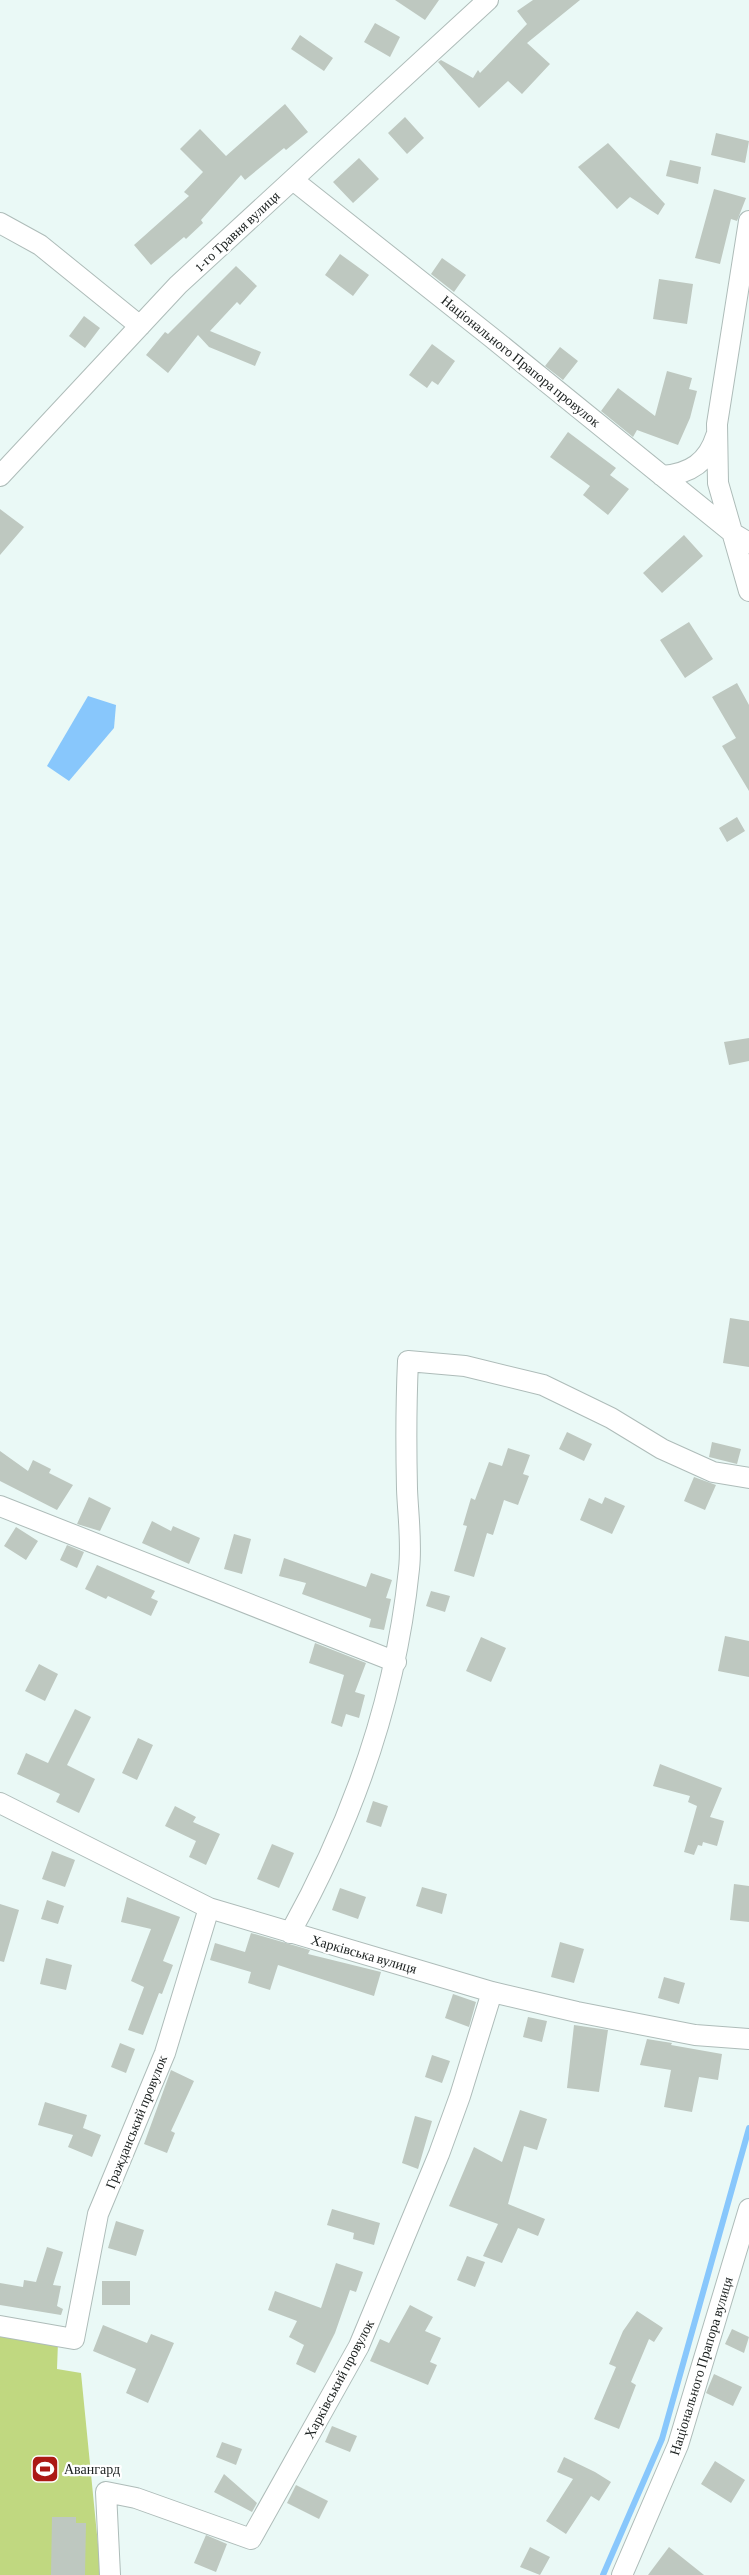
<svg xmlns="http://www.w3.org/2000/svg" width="749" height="2575" viewBox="0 0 749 2575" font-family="'Crimson Pro',serif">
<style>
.green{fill:#c0d880}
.water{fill:#88c7fc}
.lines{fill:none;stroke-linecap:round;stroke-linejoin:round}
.stream{stroke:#88c7fc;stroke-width:6}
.building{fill:#bec8c0}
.minor-casing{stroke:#aebcb9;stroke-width:22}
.minor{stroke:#fff;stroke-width:20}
.labels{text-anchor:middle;stroke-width:4.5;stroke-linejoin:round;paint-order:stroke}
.street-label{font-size:14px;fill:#1b201f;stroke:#fff}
.poi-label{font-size:14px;fill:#1b201f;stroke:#fff;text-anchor:start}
</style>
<rect width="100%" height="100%" fill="#eaf9f6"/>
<!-- green -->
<path class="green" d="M 0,2332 L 58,2342 L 57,2369 L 81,2373 L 101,2575 L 0,2575 Z"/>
<!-- water -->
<path class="water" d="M 88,696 L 116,705 L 114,728 L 69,781 L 47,766 Z"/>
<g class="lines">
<!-- stream -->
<path class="stream" d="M 603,2575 L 662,2439 L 749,2128"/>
</g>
<!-- building -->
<path class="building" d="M 395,0 L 439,0 L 425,20 Z
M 533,0 L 580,0 L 527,43 L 550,64 L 522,94 L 508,81 L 479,108 L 438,62 L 441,60 L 473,78 L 478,70 L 480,73 L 527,24 L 517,11 Z
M 375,23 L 400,37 L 390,57 L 364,42 Z
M 300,35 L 333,58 L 324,71 L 291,49 Z
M 285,104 L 308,132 L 286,150 L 284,148 L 245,180 L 241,175 L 201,220 L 203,223 L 186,239 L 184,237 L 151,265 L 134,245 L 189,196 L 184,192 L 203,172 L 180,149 L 200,129 L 226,156 Z
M 405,117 L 424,138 L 407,154 L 388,133 Z
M 716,133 L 749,141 L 745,163 L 711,155 Z
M 608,143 L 665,204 L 658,215 L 630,197 L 617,209 L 578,167 Z
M 359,158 L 379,179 L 353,203 L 333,182 Z
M 670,160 L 701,167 L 698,184 L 666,176 Z
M 714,189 L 746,198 L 737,221 L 731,219 L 720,264 L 695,258 Z
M 340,254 L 369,275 L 353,296 L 325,275 Z
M 442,258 L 466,275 L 454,292 L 431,274 Z
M 236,266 L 257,286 L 240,305 L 237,302 L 210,331 L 261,352 L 255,366 L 209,347 L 198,335 L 168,373 L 146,355 L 165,332 L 168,334 Z
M 659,279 L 693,284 L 687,324 L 653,319 Z
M 84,316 L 100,328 L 85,348 L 69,336 Z
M 432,344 L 455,361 L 438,385 L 432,381 L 427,388 L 409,375 Z
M 560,347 L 578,361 L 563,380 L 545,366 Z
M 667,371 L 692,378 L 689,389 L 697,391 L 690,418 L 678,445 L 637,430 L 633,437 L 601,411 L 618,388 L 655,416 Z
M 568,432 L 616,468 L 610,475 L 629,489 L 608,515 L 583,495 L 590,486 L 550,457 Z
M 0,509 L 24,527 L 0,555 Z
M 684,535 L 703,556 L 662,593 L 643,573 Z
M 689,622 L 713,659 L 685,678 L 660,640 Z
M 737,683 L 749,705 L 749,791 L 722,746 L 736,738 L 712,697 Z
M 737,817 L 745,831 L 727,842 L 719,828 Z
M 749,1038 L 749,1061 L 729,1065 L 724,1042 Z
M 730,1318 L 749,1321 L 749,1367 L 723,1363 Z
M 567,1432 L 592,1444 L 584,1461 L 559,1449 Z
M 712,1442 L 741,1449 L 737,1464 L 709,1457 Z
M 508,1448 L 530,1455 L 523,1474 L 529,1476 L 518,1505 L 504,1500 L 493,1535 L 487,1533 L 474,1577 L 454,1571 L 467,1526 L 463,1525 L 471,1498 L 475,1500 L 489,1462 L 502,1466 Z
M 0,1451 L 28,1471 L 33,1460 L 51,1469 L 49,1473 L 73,1485 L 57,1510 L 0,1481 Z
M 694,1477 L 716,1485 L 705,1510 L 684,1501 Z
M 89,1497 L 111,1508 L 100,1531 L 77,1524 Z
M 605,1497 L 625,1506 L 612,1534 L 580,1520 L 589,1498 L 602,1504 Z
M 152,1521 L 171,1531 L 173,1526 L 200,1538 L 189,1564 L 142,1543 Z
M 16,1527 L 38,1541 L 26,1560 L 4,1546 Z
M 234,1534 L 251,1539 L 242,1574 L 224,1569 Z
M 67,1545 L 84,1552 L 77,1568 L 60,1560 Z
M 284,1558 L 366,1587 L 371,1573 L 392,1580 L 386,1598 L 391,1599 L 384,1630 L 369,1627 L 371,1619 L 302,1594 L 306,1583 L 279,1576 Z
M 97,1565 L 155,1591 L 151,1598 L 158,1601 L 151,1616 L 108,1596 L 106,1599 L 85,1589 Z
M 431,1591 L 450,1596 L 445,1612 L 426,1606 Z
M 725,1636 L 749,1641 L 749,1677 L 718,1671 Z
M 481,1637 L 506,1648 L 491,1682 L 466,1671 Z
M 315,1643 L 366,1663 L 355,1692 L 365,1695 L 359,1718 L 346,1714 L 342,1727 L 331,1723 L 344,1675 L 309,1663 Z
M 39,1664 L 58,1674 L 45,1701 L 25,1691 Z
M 75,1709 L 91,1717 L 67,1765 L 95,1779 L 79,1813 L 56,1802 L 60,1794 L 17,1774 L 26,1753 L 48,1763 Z
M 138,1738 L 153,1745 L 137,1780 L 122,1773 Z
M 660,1764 L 722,1788 L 710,1817 L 724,1821 L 717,1846 L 703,1842 L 702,1846 L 698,1845 L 694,1855 L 684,1852 L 697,1806 L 688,1802 L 690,1796 L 653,1786 Z
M 373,1801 L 388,1806 L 381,1827 L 366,1822 Z
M 175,1806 L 196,1817 L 193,1822 L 220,1834 L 206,1865 L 189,1857 L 196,1841 L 165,1826 Z
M 272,1844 L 294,1853 L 279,1888 L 257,1879 Z
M 52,1851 L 75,1860 L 65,1887 L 42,1879 Z
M 734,1884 L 749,1886 L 749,1922 L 730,1920 Z
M 422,1887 L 447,1894 L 442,1914 L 416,1906 Z
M 340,1888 L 366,1897 L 358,1919 L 332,1910 Z
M 127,1897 L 180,1917 L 163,1961 L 173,1965 L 162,1994 L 159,1993 L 143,2035 L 128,2030 L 144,1987 L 131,1981 L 151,1929 L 121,1922 Z
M 47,1900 L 64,1906 L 58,1924 L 41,1919 Z
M 0,1904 L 19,1910 L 4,1962 L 0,1961 Z
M 251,1933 L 310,1950 L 308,1954 L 381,1972 L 374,1996 L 278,1965 L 270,1990 L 248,1983 L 251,1972 L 210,1960 L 215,1943 L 245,1952 Z
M 560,1942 L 584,1949 L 574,1983 L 551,1977 Z
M 46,1958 L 72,1965 L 66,1990 L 40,1984 Z
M 664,1977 L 685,1983 L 679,2004 L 658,1998 Z
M 453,1994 L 476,2002 L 469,2027 L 445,2018 Z
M 528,2017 L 547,2021 L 542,2042 L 523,2037 Z
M 574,2025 L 608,2030 L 599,2092 L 567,2088 Z
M 647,2039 L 672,2043 L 671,2045 L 722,2054 L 718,2080 L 699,2077 L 692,2112 L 664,2107 L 671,2070 L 640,2065 Z
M 120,2043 L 135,2049 L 126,2073 L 111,2067 Z
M 432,2055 L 450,2061 L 442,2083 L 425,2077 Z
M 171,2070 L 194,2081 L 171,2131 L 175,2133 L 167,2153 L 144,2144 Z
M 45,2102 L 87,2115 L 83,2128 L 101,2135 L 92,2157 L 68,2147 L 73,2135 L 38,2125 Z
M 520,2110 L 547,2119 L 537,2150 L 524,2146 L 508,2204 L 545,2219 L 538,2236 L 518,2228 L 502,2263 L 483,2256 L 498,2224 L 449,2206 L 474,2147 L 502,2162 Z
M 415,2116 L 432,2121 L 418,2169 L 402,2163 Z
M 332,2209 L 380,2223 L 374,2245 L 353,2239 L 354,2233 L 327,2225 Z
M 116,2221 L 144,2230 L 136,2256 L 108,2248 Z
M 47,2247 L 63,2252 L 53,2285 L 61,2286 L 57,2306 L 63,2309 L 61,2315 L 0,2305 L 0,2283 L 23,2287 L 24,2280 L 36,2282 Z
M 467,2256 L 485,2262 L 475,2287 L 457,2280 Z
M 336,2263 L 363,2272 L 356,2292 L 350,2290 L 335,2333 L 315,2373 L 296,2364 L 304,2345 L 289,2337 L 297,2321 L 268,2310 L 275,2291 L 321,2308 Z
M 102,2281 L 130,2281 L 130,2305 L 102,2305 Z
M 410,2305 L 433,2317 L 425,2331 L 441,2338 L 430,2362 L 437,2365 L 428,2385 L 370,2361 L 380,2339 L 389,2343 Z
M 637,2311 L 663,2328 L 654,2342 L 649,2339 L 631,2382 L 636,2385 L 619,2429 L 594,2419 L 616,2367 L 609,2364 L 623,2331 Z
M 103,2325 L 147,2343 L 151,2334 L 174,2343 L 148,2403 L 126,2393 L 136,2369 L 93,2351 Z
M 732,2329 L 749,2337 L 744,2353 L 725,2344 Z
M 714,2374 L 742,2387 L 733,2406 L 706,2393 Z
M 332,2426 L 357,2436 L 350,2452 L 325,2442 Z
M 222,2442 L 242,2449 L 236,2465 L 216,2457 Z
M 564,2457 L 595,2472 L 611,2482 L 599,2501 L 591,2496 L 566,2534 L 546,2521 L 573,2479 L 557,2472 Z
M 715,2461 L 745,2480 L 731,2503 L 701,2484 Z
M 224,2474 L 257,2503 L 252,2512 L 214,2492 Z
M 296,2485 L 328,2501 L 319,2519 L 287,2503 Z
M 52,2517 L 76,2517 L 76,2523 L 86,2523 L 85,2575 L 51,2575 Z
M 206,2535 L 227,2544 L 216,2572 L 194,2563 Z
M 530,2547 L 550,2557 L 540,2575 L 520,2567 Z
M 669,2547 L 704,2575 L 648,2575 Z"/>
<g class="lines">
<!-- minor casing -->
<g class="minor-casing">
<path id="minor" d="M 293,180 L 491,337 L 734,534 L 749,543
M 749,221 L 717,424 L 718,483 L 749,591
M 0,223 L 40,245 L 140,326
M 0,476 L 178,285 L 488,0
M 662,476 C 690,474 708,462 716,436
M 0,1506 L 396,1662
M 0,1803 L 209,1908 L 492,1992 L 577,2012 L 695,2035 L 749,2039
M 290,1933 C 353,1820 396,1698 409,1569 C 412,1543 408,1515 407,1489 C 406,1446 406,1404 408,1361 L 465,1366 L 543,1385 L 611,1418 L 662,1449 L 713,1472 L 749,1478
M 0,2326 L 74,2339 L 98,2214 L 165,2053 L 209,1908
M 110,2575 L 106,2492 L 136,2498 L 251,2539 L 359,2346 L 439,2154 L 460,2096 L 492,1992
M 622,2575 L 678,2445 L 749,2209"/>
</g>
<!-- minor -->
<use href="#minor" class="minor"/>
</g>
<!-- icons -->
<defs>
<g id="stadium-square" transform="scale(1.4375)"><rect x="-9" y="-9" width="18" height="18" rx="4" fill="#ab1914" stroke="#fff"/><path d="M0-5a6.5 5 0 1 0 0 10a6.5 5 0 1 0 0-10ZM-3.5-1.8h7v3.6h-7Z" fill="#fff"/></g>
</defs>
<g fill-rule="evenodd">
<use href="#stadium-square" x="45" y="2469"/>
</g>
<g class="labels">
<!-- street labels -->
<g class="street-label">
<text transform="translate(237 231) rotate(-43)" y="5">1-го Травня вулиця</text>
<text transform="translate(521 361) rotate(39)" y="5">Національного Прапора провулок</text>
<text transform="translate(364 1954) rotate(16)" y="5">Харківська вулиця</text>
<text transform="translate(136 2122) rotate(-68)" y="5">Гражданський провулок</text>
<text transform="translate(701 2366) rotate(-73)" y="5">Національного Прапора вулиця</text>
<text transform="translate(339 2379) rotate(-62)" y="5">Харківський провулок</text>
</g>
<!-- poi labels -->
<g class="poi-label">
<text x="64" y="2474">Авангард</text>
</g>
</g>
</svg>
